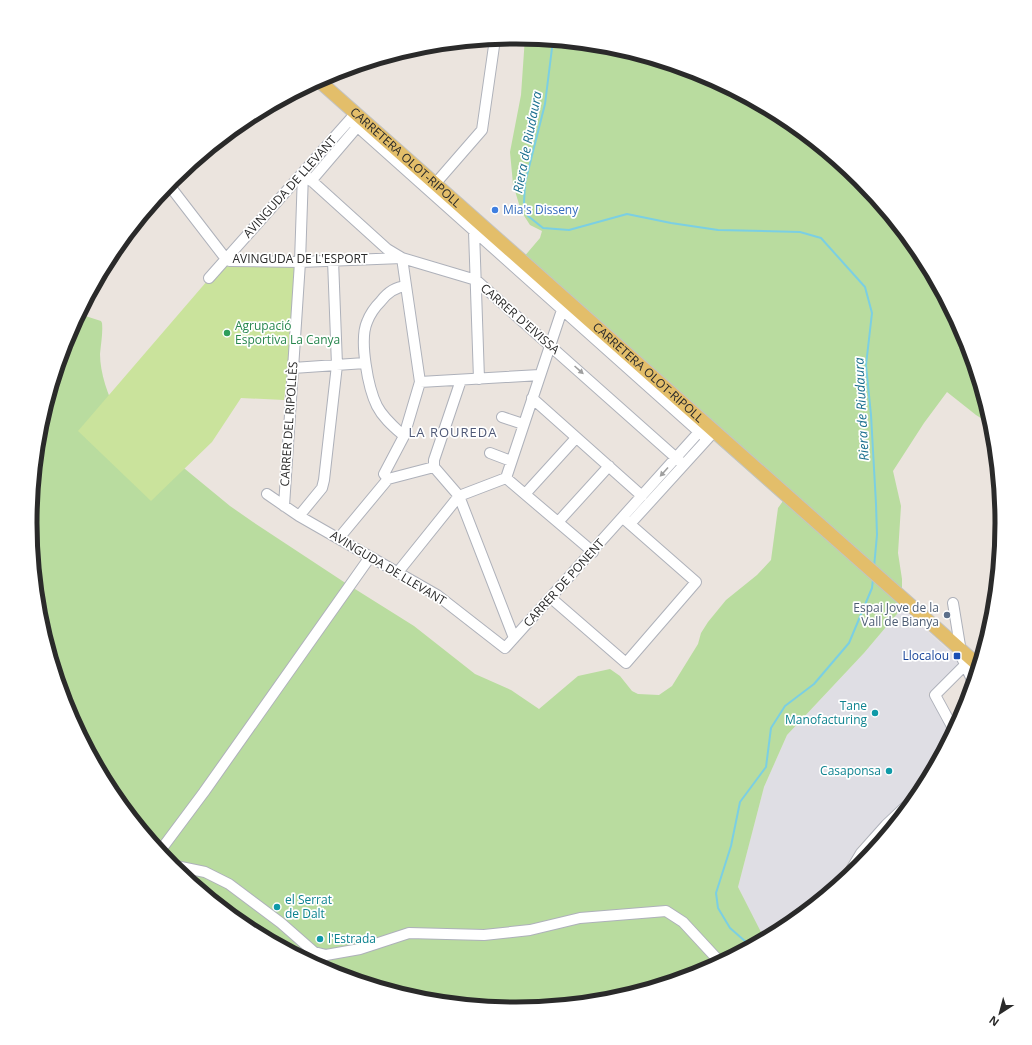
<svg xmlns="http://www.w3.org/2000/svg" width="1032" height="1045" viewBox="0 0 1032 1045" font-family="'Open Sans',sans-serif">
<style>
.industrial{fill:#dfdee4}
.green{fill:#b9dc9f}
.pitch{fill:#cae39c}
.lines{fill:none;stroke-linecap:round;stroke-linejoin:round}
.stream{stroke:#7bcfe3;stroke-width:2}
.minor-casing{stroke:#aeb1ba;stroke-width:12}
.major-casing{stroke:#c3c3c3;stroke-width:15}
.minor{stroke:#fff;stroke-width:10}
.major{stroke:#e3be6a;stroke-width:13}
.oneway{fill:#9f9f9f}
.shop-dot{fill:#3f7fe0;stroke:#fff;stroke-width:1.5}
.leisure-dot{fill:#2e9e5b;stroke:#fff;stroke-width:1.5}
.service-dot{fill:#5c6f8a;stroke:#fff;stroke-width:1.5}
.transit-dot{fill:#1a4fb4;stroke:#fff;stroke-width:1.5}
.culture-dot{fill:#0f9aa8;stroke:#fff;stroke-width:1.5}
.labels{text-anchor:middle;stroke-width:3.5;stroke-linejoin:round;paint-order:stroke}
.street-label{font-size:12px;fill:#2a2a2a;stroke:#fff}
.shop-label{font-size:12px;fill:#366cbe;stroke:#fff;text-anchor:start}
.leisure-label{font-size:12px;fill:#27864d;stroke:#fff;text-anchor:start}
.service-label{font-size:12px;fill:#4e5e75;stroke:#fff;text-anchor:end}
.transit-label{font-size:12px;fill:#164399;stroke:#fff;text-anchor:end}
.culture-label{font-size:12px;fill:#0d838f;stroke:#fff;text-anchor:end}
.water-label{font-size:13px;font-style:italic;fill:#1a6f8f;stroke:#fff}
.neighbourhood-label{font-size:13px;letter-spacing:1px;fill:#4f5977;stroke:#fff}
.rim{fill:none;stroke:#2a2a2a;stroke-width:5}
</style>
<rect width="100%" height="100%" fill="#ebe4de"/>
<!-- industrial -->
<path class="industrial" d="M 902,608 L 959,660 L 959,667 L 928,694 L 951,734 L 925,783 L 860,844 L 830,890 L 786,927 L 765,938 L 762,936 L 738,887 L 764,787 L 787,735 L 864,653 Z"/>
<!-- green -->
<path class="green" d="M 525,37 L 611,46 L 702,74 L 786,119 L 860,179 L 920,253 L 965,337 L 992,425 L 976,415 L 947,392 L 924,423 L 893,471 L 901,506 L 898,553 L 902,579 L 902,608 L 864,653 L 787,735 L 764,787 L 738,887 L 764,938 L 702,972 L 611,999 L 516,1008 L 421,999 L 330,971 L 246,926 L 172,866 L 112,792 L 67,708 L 39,617 L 30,522 L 39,427 L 67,336 L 79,314 L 101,321 L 102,323 C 103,333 101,343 100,354 C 100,373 108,396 117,413 L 230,506 L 253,522 L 347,584 L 414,626 L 475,674 L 511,690 L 539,709 L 578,676 L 610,669 L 620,676 L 632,691 L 638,694 L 659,695 L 672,686 L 698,644 L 701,633 L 708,622 L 726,600 L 757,575 L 771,560 L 778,508 L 783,501 L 783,498 L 781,500 L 573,316 L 523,258 L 540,238 L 542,231 L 530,225 L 521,211 L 513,184 L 510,152 L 521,95 Z"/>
<!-- pitch -->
<path class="pitch" d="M 226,259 L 300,268 L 284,400 L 241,398 L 212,442 L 151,501 L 78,431 Z"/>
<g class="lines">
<!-- stream -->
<path class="stream" d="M 553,40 L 545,104 L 525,183 L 524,203 L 528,216 L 543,228 L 569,230 L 627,214 L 671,223 L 718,230 L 800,232 L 821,238 L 865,287 L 872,313 L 866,365 L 871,415 L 876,504 L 877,535 L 874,567
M 748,947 L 746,942 L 730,928 L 718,908 L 716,893 L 731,846 L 740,802 L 766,767 L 771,728 L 785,706 L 814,684 L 849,643 L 872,588 L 873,579"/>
<!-- minor casing -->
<g class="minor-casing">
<path id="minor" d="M 350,120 L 707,439
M 303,173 L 387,249 L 402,258 L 476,280 L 683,464
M 311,181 L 358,126
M 435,184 L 482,130 L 495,39
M 163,190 L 169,185 L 226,259 L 230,261 L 300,262 L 402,258 L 420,382 L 404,436 L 384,474 L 388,479 L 339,538
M 474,231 L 479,379
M 209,278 L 354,115
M 293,368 L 365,363
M 420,382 L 540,375
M 532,398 L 642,496
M 502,417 L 523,424
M 404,436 C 394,427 383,418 377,406 C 368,388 359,340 367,322 C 370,314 375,307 381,301 C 387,293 396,287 406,286
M 490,453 L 511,461
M 434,467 L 434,460 L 461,380
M 506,478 L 562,310
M 388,479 L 434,467 L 459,496 L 514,638
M 526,493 L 576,438
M 267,494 L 299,516 L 437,595 L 505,648 L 699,432
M 284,506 L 300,262 L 303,173
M 299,516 L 322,488 L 324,480 L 337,365 L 333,260
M 559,521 L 609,466
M 630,524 L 711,435
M 398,572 L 459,496 L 506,478 L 593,552
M 551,598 L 626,663 L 696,582 L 623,518
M 953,603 L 962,658 L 973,682
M 954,730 L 935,695 L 971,659
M 160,851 L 204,792 L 370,557
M 171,865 L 205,872 L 229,884 L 281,923 L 314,952 L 326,955 L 360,949 L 409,933 L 484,935 L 530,930 L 580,918 L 666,911 L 683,922 L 720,962
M 846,878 L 861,853 L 886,825 L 920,793"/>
</g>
<!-- major casing -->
<g class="major-casing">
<g id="major">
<path id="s1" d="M 318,80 L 978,665"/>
</g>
</g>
<!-- minor -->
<use href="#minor" class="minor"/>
<!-- major -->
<use href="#major" class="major"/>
</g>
<!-- one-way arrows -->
<defs><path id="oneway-solid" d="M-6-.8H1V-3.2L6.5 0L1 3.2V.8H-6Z"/></defs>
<g class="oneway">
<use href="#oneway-solid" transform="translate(579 370) rotate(42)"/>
<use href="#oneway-solid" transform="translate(664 472) rotate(132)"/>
</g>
<!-- markers -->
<circle class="shop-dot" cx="495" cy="210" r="4"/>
<circle class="leisure-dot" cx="227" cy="333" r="4"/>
<circle class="service-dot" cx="947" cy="615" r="4"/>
<rect class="transit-dot" x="953" y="652" width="8" height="8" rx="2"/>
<g class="culture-dot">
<circle cx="875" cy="713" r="4"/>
<circle cx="889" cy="771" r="4"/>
<circle cx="277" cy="907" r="4"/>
<circle cx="320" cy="939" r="4"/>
</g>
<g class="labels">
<!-- street labels -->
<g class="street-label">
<text dy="4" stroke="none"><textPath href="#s1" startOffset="117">CARRETERA OLOT-RIPOLL</textPath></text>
<text transform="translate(290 187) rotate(-48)" y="4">AVINGUDA DE LLEVANT</text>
<text x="300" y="263">AVINGUDA DE L'ESPORT</text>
<text transform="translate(520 319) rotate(41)" y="4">CARRER D'EIVISSA</text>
<text dy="4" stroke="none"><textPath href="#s1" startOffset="441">CARRETERA OLOT-RIPOLL</textPath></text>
<text transform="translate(289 424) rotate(-86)" y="4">CARRER DEL RIPOLLÈS</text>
<text transform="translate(388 568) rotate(31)" y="4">AVINGUDA DE LLEVANT</text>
<text transform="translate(564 583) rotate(-48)" y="4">CARRER DE PONENT</text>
</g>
<!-- shop labels -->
<g class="shop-label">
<text x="503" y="214">Mia's Disseny</text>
</g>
<!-- leisure labels -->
<g class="leisure-label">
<text x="235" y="330">Agrupació<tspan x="235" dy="14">Esportiva La Canya</tspan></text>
</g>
<!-- service labels -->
<g class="service-label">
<text x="939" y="612">Espai Jove de la<tspan x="939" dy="14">Vall de Bianya</tspan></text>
</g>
<!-- transit labels -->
<g class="transit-label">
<text x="949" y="660">Llocalou</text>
</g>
<!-- culture labels -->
<g class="culture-label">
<text x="867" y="710">Tane<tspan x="867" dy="14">Manofacturing</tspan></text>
<text x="881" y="775">Casaponsa</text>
<text x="285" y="904" text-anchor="start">el Serrat<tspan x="285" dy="14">de Dalt</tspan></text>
<text x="328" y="943" text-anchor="start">l'Estrada</text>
</g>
<!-- water labels -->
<g class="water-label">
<text transform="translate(527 142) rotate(-79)" y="5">Riera de Riudaura</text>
<text transform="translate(861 409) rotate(-93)" y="5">Riera de Riudaura</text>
</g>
<!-- neighbourhood labels -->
<g class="neighbourhood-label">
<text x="453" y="437">LA ROUREDA</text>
</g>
</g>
<!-- crop -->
<path d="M0 0H1032V1045H0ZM37 523a479 479 0 1 1 958 0a479 479 0 1 1-958 0Z" fill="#fff" fill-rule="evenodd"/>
<path class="rim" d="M37 523a479 479 0 1 1 958 0a479 479 0 1 1-958 0Z"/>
<!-- north arrow -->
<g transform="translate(1000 1013) rotate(216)" stroke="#ffffff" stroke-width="3" paint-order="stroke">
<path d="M0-3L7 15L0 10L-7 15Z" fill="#2a2a2a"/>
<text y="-6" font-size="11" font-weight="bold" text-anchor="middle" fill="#2a2a2a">N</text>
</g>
</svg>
